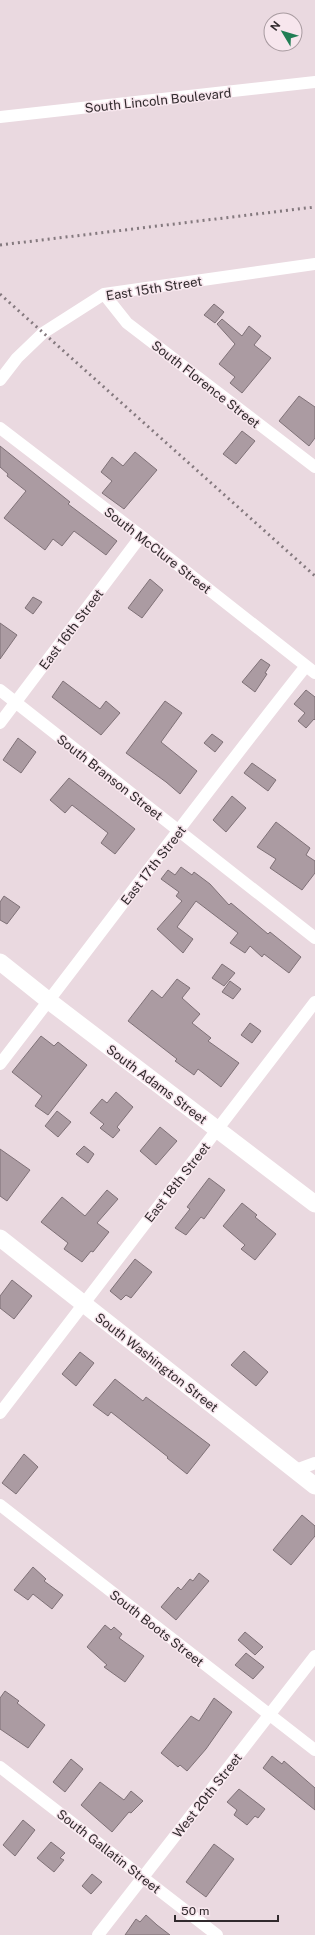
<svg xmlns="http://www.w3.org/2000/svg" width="315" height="1935" viewBox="0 0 315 1935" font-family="'Public Sans',sans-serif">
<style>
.building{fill:#ab9ba2;stroke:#7f7177}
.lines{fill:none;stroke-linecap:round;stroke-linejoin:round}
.minor{stroke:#fff;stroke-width:12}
.secondary{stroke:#fff;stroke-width:17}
.rail{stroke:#84797e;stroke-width:3;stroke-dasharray:2 4;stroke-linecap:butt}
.labels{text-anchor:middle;stroke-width:3;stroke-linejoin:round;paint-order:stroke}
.street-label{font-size:13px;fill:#312a2d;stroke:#f7e6ed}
</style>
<rect width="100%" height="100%" fill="#ead9e0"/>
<!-- building -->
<path class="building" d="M 214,304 L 224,312 L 215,323 L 204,315 Z
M 222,319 L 242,336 L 249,326 L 261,336 L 254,345 L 271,358 L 242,393 L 230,383 L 235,377 L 219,364 L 235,344 L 217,324 Z
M 299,396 L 315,407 L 315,438 L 309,446 L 279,421 Z
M 242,431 L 255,441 L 236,464 L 223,454 Z
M 0,446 L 70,502 L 68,504 L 117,541 L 106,555 L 74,531 L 62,546 L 53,539 L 45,550 L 4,518 L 26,491 L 7,476 L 8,474 L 0,467 Z
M 135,452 L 157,470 L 124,509 L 102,493 L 112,481 L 101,472 L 112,457 L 123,466 Z
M 150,579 L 163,590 L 142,618 L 128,608 Z
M 33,597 L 42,602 L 33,614 L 25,608 Z
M 0,623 L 17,635 L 0,659 Z
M 261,659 L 270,665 L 265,673 L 267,674 L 255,692 L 242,682 Z
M 63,681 L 100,709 L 106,701 L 120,713 L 101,735 L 52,697 Z
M 306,690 L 315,697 L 315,720 L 314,719 L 306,728 L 298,721 L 305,713 L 294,704 Z
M 165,701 L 182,713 L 161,742 L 197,771 L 180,794 L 166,782 L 126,753 Z
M 212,734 L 223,742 L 215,752 L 204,743 Z
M 18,738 L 36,752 L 21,773 L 3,760 Z
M 252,763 L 276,780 L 268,791 L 244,773 Z
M 69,778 L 135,829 L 115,854 L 101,843 L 108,833 L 72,805 L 65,813 L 50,800 Z
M 232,796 L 246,808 L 226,832 L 213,820 Z
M 276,822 L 310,848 L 306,855 L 315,861 L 315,873 L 302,890 L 270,868 L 276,859 L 257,847 Z
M 181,867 L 192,875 L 194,872 L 210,884 L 229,905 L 231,903 L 268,934 L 270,932 L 301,957 L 289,973 L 264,954 L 262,957 L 250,946 L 245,953 L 230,943 L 238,933 L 196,901 L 177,927 L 193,939 L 183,953 L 157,929 L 182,901 L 176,896 L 179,892 L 161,879 L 168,870 L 175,875 Z
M 4,896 L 20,907 L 7,924 L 0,920 L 0,902 Z
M 222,964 L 235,973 L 224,986 L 212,978 Z
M 177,979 L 190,988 L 182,998 L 200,1014 L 192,1023 L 211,1038 L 208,1041 L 239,1063 L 221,1087 L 198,1069 L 194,1075 L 175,1061 L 177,1059 L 128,1021 L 152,990 L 162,998 Z
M 230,981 L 241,989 L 233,999 L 222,992 Z
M 250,1023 L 261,1031 L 252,1043 L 241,1035 Z
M 41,1036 L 54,1046 L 58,1042 L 87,1065 L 48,1115 L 35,1106 L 42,1096 L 12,1072 Z
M 116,1092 L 133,1107 L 117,1127 L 120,1130 L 113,1138 L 100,1128 L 104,1124 L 90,1113 L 102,1099 L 107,1103 Z
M 57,1111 L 71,1122 L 58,1137 L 45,1126 Z
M 160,1127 L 177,1141 L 156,1165 L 140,1151 Z
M 84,1146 L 94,1154 L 88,1163 L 76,1154 Z
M 0,1149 L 30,1170 L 7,1201 L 0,1196 Z
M 209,1178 L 225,1190 L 204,1219 L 201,1217 L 186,1235 L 175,1228 L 190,1209 L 187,1207 Z
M 107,1190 L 118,1199 L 97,1223 L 109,1232 L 93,1252 L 91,1251 L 82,1262 L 64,1249 L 68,1243 L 41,1222 L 62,1197 L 85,1216 Z
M 242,1203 L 257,1215 L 255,1217 L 276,1234 L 255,1260 L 241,1249 L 245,1245 L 223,1226 Z
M 135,1259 L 152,1272 L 131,1298 L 126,1295 L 121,1300 L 110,1291 Z
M 12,1280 L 32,1296 L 14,1319 L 0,1308 L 0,1296 Z
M 244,1351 L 268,1372 L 256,1386 L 231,1365 Z
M 80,1352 L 94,1363 L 76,1386 L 62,1374 Z
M 115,1379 L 143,1401 L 146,1397 L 210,1445 L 187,1474 L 167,1458 L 168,1457 L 111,1412 L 108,1416 L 93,1405 Z
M 24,1454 L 38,1467 L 16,1494 L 2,1483 Z
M 302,1515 L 315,1526 L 315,1536 L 291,1565 L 273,1550 Z
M 33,1567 L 46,1579 L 44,1581 L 63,1595 L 52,1609 L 33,1594 L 28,1600 L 14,1590 Z
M 199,1573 L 209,1581 L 176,1620 L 161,1607 L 178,1587 L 181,1590 L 190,1579 L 193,1581 Z
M 105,1625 L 111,1630 L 114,1627 L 122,1634 L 119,1638 L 144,1656 L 125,1682 L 104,1667 L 107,1665 L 87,1647 Z
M 245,1632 L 263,1647 L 255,1655 L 238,1640 Z
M 246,1653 L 264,1667 L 253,1679 L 235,1665 Z
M 5,1691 L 19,1701 L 17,1703 L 45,1725 L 28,1748 L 0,1729 L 0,1698 Z
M 214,1698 L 232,1712 L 206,1749 L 187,1771 L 180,1765 L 178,1767 L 161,1753 L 191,1716 L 199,1721 Z
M 272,1756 L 282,1764 L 284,1761 L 315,1788 L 315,1810 L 263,1768 Z
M 71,1759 L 83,1769 L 65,1792 L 53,1782 Z
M 100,1782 L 124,1800 L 131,1791 L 143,1801 L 131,1813 L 129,1812 L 112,1832 L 81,1805 Z
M 239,1789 L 265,1809 L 258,1818 L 255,1816 L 247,1825 L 234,1815 L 237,1810 L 227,1802 Z
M 23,1820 L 35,1830 L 15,1856 L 3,1845 Z
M 51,1842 L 65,1853 L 60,1858 L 64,1860 L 54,1872 L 37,1858 Z
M 214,1844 L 234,1859 L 206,1897 L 186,1882 Z
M 92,1874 L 102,1882 L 91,1894 L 82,1886 Z
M 146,1915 L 157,1925 L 170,1935 L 125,1935 L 136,1919 L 140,1922 Z"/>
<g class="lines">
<!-- minor -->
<path class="minor" d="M 0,117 L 315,82
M 104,294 L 127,323 L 315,467
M 0,380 L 17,358 L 43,333 L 104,294 L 315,264
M 0,428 L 141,536 L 315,673
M 0,690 L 315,938
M 0,723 L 141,536
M 0,1064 C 102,932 202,797 306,666
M 0,1413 L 315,1002
M 296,1470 L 315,1463
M 0,1505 L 315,1750
M 0,1767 L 217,1935
M 98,1935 L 315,1656"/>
<!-- secondary -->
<path class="secondary" d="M 0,962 L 49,1001 L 315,1204
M 0,1238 L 315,1486"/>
<!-- rail -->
<path class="rail" d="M 0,245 L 315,207
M 0,294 L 315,576"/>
</g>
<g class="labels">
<!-- street labels -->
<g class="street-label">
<text transform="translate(158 100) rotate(-6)" y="5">South Lincoln Boulevard</text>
<text transform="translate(154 288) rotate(-9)" y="5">East 15th Street</text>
<text transform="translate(206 384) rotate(38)" y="5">South Florence Street</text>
<text transform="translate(158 550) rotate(38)" y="5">South McClure Street</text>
<text transform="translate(71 629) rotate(-53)" y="5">East 16th Street</text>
<text transform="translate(110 777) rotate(38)" y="5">South Branson Street</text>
<text transform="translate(153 865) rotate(-52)" y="5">East 17th Street</text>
<text transform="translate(157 1084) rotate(37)" y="5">South Adams Street</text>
<text transform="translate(177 1182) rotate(-52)" y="5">East 18th Street</text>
<text transform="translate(157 1362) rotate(38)" y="5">South Washington Street</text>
<text transform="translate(157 1628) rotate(38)" y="5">South Boots Street</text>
<text transform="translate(207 1795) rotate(-52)" y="5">West 20th Street</text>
<text transform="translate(109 1851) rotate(38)" y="5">South Gallatin Street</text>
</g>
</g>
<!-- north arrow -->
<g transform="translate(283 32) rotate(308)"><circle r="19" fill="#f7e6ed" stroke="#a89ba0"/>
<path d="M0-3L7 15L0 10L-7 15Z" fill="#217e54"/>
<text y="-6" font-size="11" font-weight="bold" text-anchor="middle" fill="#312a2d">N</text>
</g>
<!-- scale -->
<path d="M175 1915v6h103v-6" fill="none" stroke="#312a2d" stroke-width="2"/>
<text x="181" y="1915" font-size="12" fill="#312a2d" stroke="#f7e6ed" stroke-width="3" paint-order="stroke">50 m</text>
</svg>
